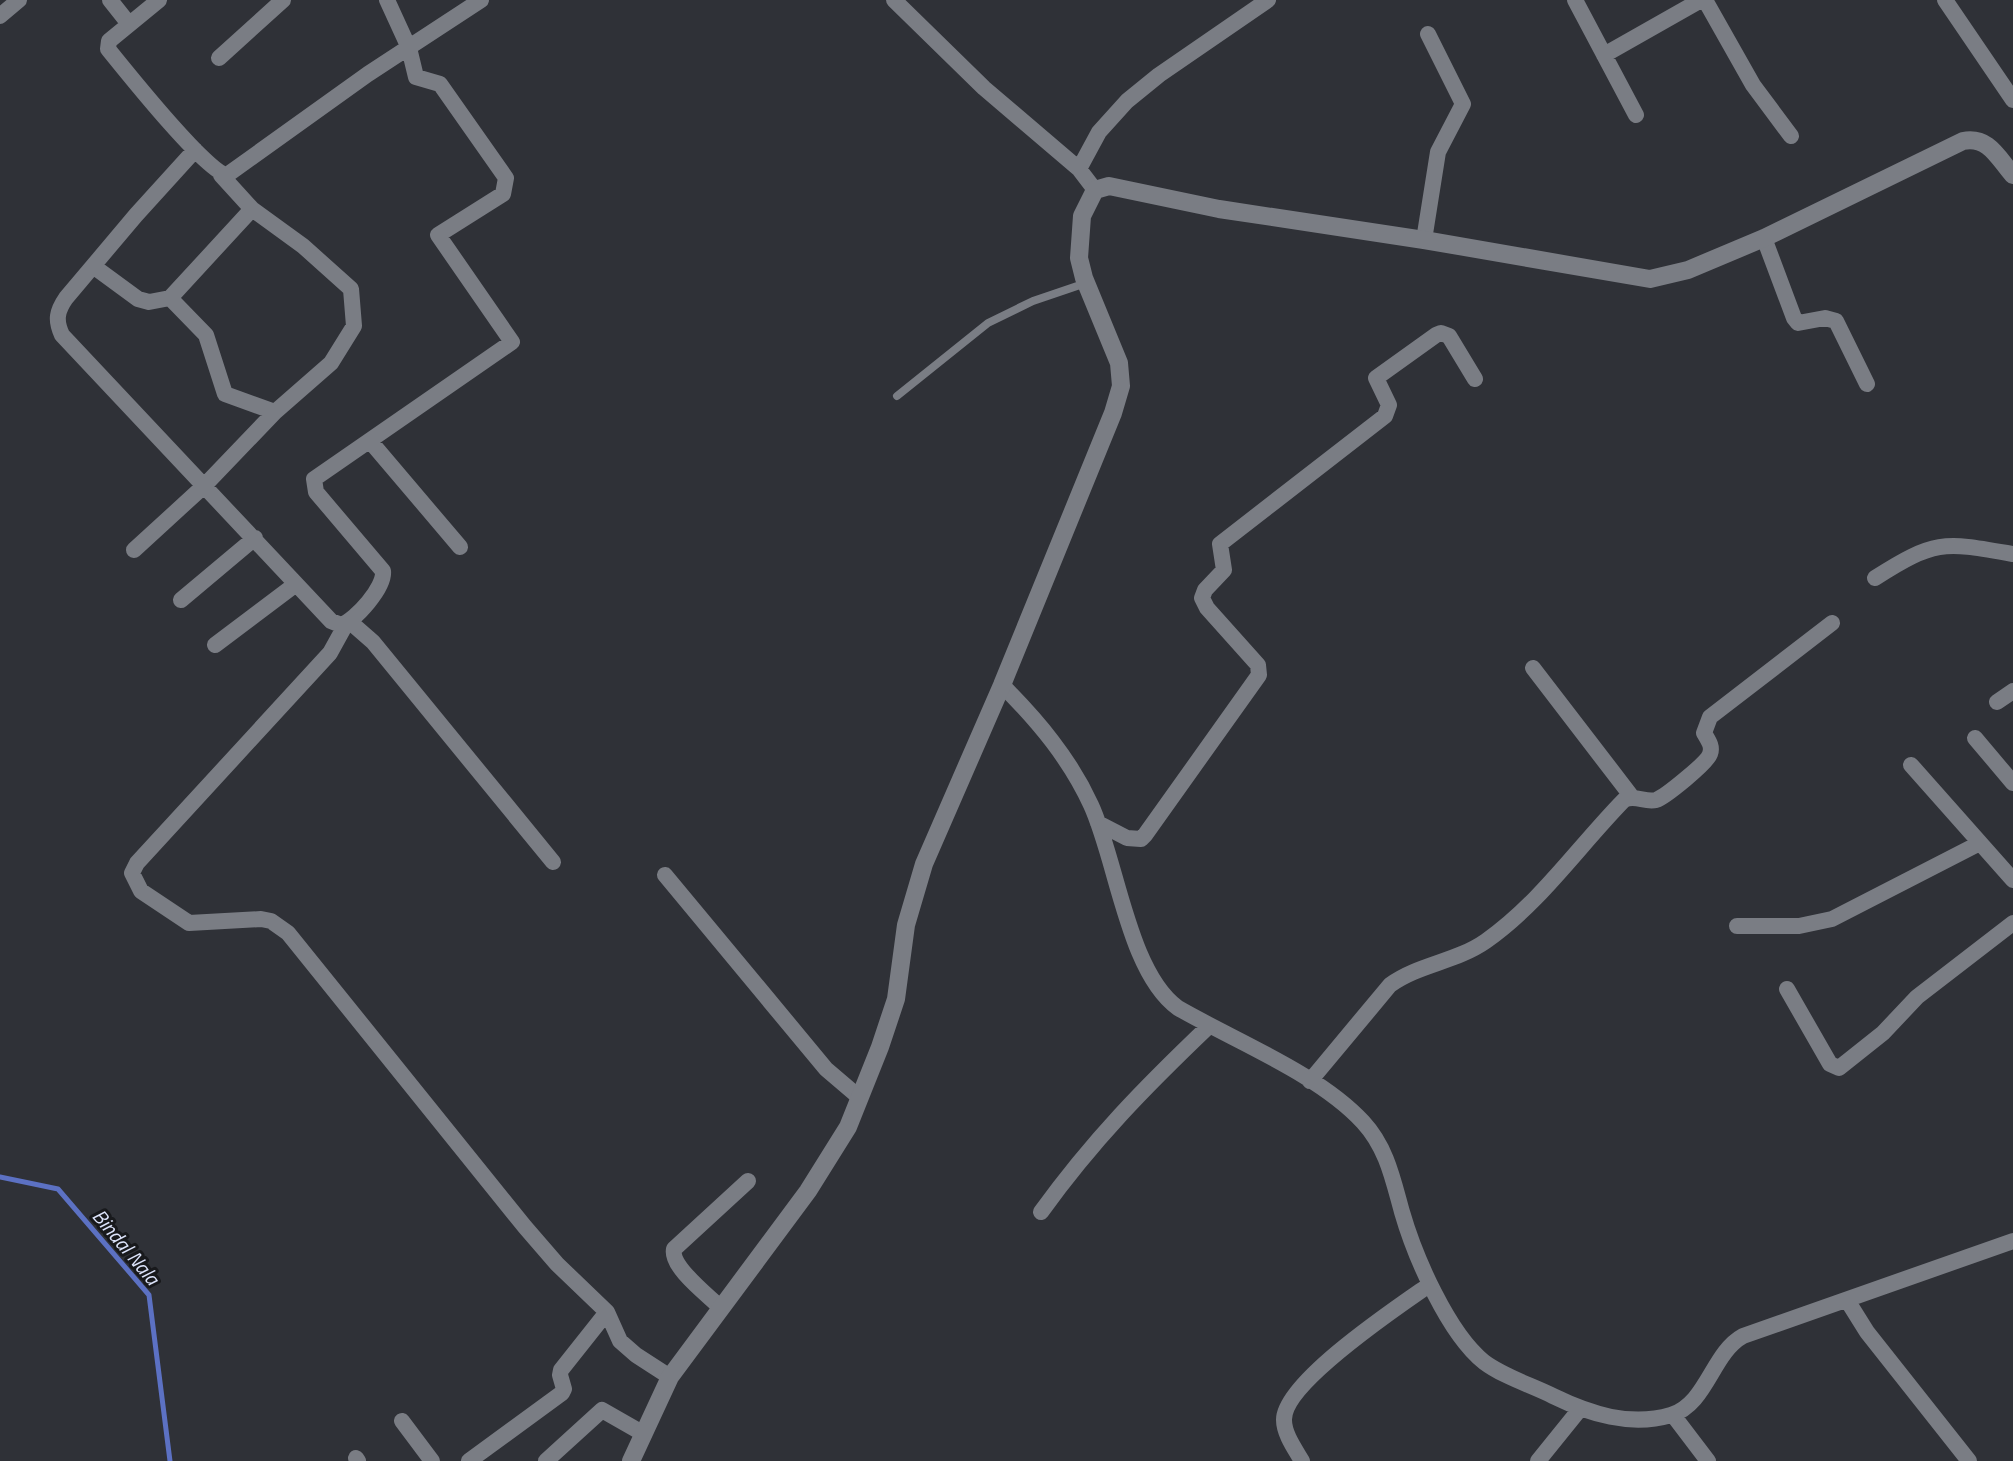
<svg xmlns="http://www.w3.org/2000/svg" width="2013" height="1461" viewBox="0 0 2013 1461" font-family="'Titillium Web',sans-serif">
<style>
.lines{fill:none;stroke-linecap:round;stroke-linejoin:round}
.stream{stroke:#5c71c3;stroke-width:5}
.service{stroke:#7a7d84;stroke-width:8}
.minor{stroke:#7a7d84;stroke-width:16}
.tertiary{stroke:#7a7d84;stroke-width:18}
.labels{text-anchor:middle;stroke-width:6;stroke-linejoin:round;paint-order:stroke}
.water-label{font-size:20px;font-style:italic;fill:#dde4fb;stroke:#18191c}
</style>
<rect width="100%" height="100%" fill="#2f3137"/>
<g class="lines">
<!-- stream -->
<path class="stream" d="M 0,1177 L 58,1189 L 149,1295 L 170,1461"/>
<!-- service -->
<path class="service" d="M 897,396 L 988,323 L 1033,301 L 1086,283"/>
<!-- minor -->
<path class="minor" d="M 110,0 L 129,24
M 159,0 L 109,41 L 108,49 C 125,70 208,174 227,175 L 368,74 L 481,0
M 894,0 L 984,88 L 1079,169 L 1095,190
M 1575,0 L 1636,115
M 1705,0 L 1753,85 L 1791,136
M 1945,0 L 2013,100
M 0,16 L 19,0
M 1604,55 L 1701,0
M 219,58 L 283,0
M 195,150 L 136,215 L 66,298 C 57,311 55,320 62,335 L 331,621 L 341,625 C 356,620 385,587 383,571 L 316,492 L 314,479 L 512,342 L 438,235 L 503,194 L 506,178 L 440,84 L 416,77 L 409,48 L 387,0
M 1079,169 L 1099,132 L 1127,101 L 1159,75 L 1268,0
M 1764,238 L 1794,318 L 1798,323 L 1825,318 L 1836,321 L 1867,384
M 1424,240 L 1438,152 L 1463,104 L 1428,34
M 93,266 L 138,299 L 149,302 L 170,298 L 252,209
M 170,298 L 206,335 L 225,394 L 275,412 L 331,363 L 354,326 L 351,289 L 303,246 L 252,209 L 221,175
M 370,441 L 460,547
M 134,550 L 205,485 L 275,412
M 1875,578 C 1936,539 1944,542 2013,554
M 181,600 L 255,538
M 349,621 L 373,642 L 553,862
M 346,624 L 330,653 L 137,863 L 132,873 L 141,891 L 189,923 L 261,919 L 271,921 L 288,933 L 525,1227 L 557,1264 L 607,1312 L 620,1341 L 636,1355 L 670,1377
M 215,645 L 296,584
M 1533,668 L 1632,797
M 1002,685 C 1038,721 1070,759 1091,805 C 1117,861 1128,972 1178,1008 C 1235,1041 1319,1074 1363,1122 C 1387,1148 1393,1180 1402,1212 C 1415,1257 1448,1333 1484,1362 C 1504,1377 1531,1385 1553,1396 C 1590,1414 1630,1427 1671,1415 C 1707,1404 1712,1353 1743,1336 L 2013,1241
M 1997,702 L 2013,691
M 1975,738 L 2013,783
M 1911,765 L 2013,880
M 1098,823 L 1127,838 L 1141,839 L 1145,835 L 1259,675 L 1258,665 L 1207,608 L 1202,598 L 1205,590 L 1224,570 L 1220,544 L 1385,416 L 1389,405 L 1376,378 L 1436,335 L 1441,333 L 1449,336 L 1475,379
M 665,875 L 826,1069 L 860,1098
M 1737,926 L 1799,926 L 1832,919 L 1978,844
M 1787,989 L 1830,1064 L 1839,1068 L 1883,1033 L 1917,997 L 2013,923
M 1310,1081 L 1390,985 C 1419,964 1456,962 1486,941 C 1540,903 1578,847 1624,800 C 1635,794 1645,803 1656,800 C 1665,797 1707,763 1710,754 C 1713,746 1708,740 1704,733 L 1710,717 L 1832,623
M 1041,1212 C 1093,1140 1145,1087 1209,1026
M 1847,1300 L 1867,1332 L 1969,1461
M 721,1308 C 708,1295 670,1267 674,1249 L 748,1181
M 1673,1415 L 1708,1461
M 402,1421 L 432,1461
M 356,1458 L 358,1461
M 469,1461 L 562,1393 L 564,1389 L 560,1375 L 561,1370 L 607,1312
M 546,1461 L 602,1410 L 644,1434
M 1302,1461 C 1295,1449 1284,1434 1284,1420 C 1283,1383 1399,1306 1429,1285
M 1538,1461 L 1580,1409"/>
<!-- tertiary -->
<path class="tertiary" d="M 631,1461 L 670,1377 L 808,1191 L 848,1127 L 880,1047 L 896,999 L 906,925 L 924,864 L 1002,685 L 1113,413 L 1121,386 L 1119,363 L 1084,278 L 1079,258 L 1082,216 L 1095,190 L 1109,186 L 1219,209 L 1424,240 L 1650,279 L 1688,270 L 1764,238 L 1963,141 C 1989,136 1998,158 2013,175"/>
</g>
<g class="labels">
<!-- water labels -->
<g class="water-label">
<text transform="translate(126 1247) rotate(50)" y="7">Bindal Nala</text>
</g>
</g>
</svg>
